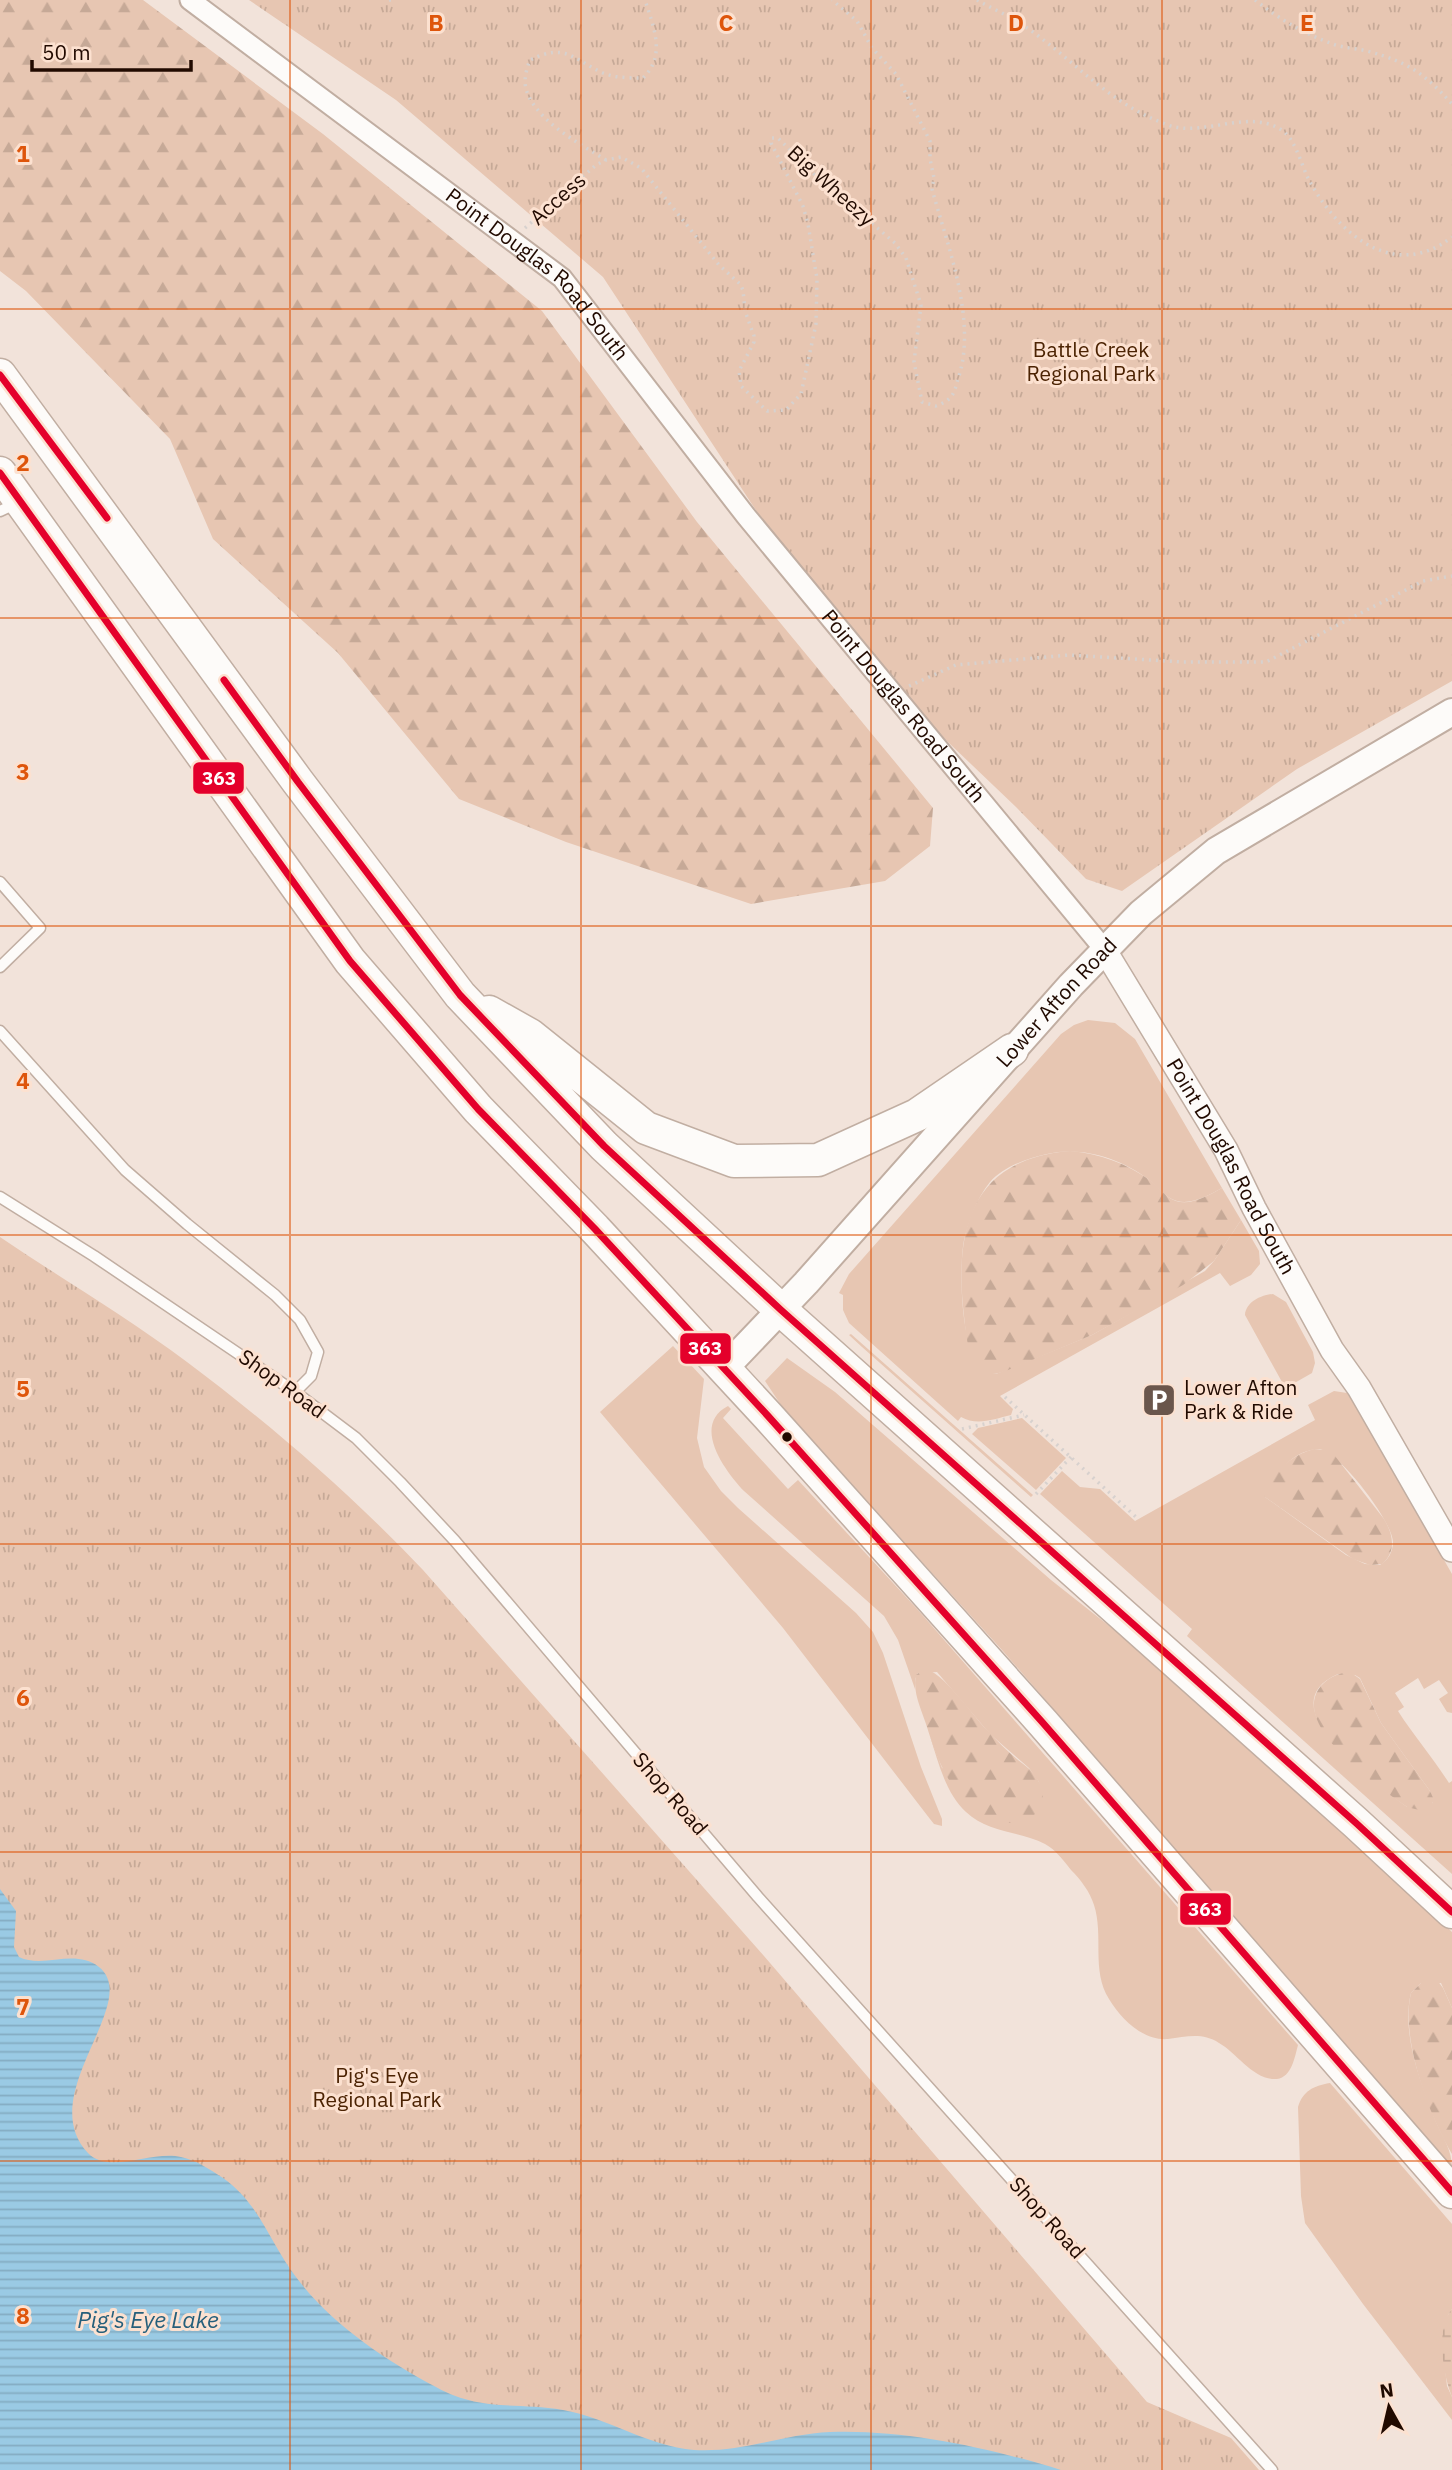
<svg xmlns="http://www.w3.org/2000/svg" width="1452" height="2470" viewBox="0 0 1452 2470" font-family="'IBM Plex Sans',sans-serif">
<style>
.green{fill:#e7c6b2;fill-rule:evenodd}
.forest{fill:url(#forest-firs)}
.wetland{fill:url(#wetland-marsh)}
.park{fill:url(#park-tufts)}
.water{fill:url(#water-rules)}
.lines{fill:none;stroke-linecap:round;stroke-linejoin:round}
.service-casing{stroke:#c1aea2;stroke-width:13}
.minor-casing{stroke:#c1aea2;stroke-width:23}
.tertiary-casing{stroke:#c1aea2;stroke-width:26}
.secondary-casing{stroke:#c1aea2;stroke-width:30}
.trunk-casing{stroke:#c1aea2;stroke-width:35}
.path{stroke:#d7d1ce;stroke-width:3.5;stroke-dasharray:2 5;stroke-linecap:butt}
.service{stroke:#fdfbf9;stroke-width:10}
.minor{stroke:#fdfbf9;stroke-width:19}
.tertiary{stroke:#fdfbf9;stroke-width:23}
.secondary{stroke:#fdfbf9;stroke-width:26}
.trunk{stroke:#fdfbf9;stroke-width:32}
.bus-1-casing{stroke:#fce1d0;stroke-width:12}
.bus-1{stroke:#e4002b;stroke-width:7}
.grid{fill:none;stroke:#de550b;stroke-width:2;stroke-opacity:0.55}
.bus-dot{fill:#210a00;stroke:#fce1d0;stroke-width:2.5}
.labels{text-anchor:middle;stroke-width:6;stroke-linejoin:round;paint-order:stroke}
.street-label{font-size:21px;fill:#210a00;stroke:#fce1d0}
.park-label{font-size:21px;fill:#4c2303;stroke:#fce1d0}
.poi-label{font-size:21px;fill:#210a00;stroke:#fce1d0;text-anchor:start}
.water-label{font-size:23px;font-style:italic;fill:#255f7b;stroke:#fce1d0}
.grid-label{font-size:23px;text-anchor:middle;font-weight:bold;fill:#de550b;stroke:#fce1d0;stroke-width:6;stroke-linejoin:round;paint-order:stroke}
.line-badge{stroke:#fce1d0;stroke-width:2.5}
.badge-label{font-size:19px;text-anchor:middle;font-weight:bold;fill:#fff}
</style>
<defs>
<pattern id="forest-firs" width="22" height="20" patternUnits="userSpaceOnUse" patternTransform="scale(1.75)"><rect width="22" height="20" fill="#e7c6b2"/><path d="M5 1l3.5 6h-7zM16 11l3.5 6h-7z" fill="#c6a997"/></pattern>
<pattern id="wetland-marsh" width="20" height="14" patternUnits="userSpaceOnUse" patternTransform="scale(1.75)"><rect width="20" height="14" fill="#e7c6b2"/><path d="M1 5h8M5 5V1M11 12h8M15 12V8" fill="none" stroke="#c6a997"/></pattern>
<pattern id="park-tufts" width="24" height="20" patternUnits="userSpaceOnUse" patternTransform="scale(1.75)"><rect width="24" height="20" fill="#e7c6b2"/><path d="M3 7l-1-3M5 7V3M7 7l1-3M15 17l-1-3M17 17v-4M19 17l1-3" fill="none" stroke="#c6a997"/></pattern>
<pattern id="water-rules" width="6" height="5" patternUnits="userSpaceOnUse" patternTransform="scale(1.75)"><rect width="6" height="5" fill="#9acae4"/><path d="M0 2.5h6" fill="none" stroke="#84acc2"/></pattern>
</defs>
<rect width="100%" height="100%" fill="#f2e3da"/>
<!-- green -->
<path class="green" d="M 1088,1020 L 1115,1023 L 1135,1039 L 1222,1188 C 1209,1195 1192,1205 1177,1201 C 1165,1198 1157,1186 1148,1179 C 1120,1158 1081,1146 1047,1154 C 1028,1158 1003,1167 990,1182 C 977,1198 969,1220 964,1240 C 959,1266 958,1374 996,1374 L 1092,1335 L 1205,1271 L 1214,1261 L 1241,1220 L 1259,1251 L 1260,1264 L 1251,1275 L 1230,1286 L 1220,1273 L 1000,1396 L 1013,1409 L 1011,1415 C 994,1419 977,1426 961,1417 L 958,1421 L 849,1323 L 843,1310 L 843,1295 L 839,1293 L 849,1274 L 1061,1034 L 1074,1025 Z
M 1273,1294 L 1286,1302 L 1313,1352 L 1315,1363 L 1312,1373 L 1291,1385 L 1282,1382 L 1245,1315 C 1246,1302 1261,1295 1273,1294 Z
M 851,1334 L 1033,1495 L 1031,1497 L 862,1347 L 849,1335 Z
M 673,1346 L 704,1379 L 697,1438 L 704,1467 L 721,1491 L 738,1508 L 856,1613 L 873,1632 L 883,1653 L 921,1767 L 942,1819 L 942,1826 L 934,1824 L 930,1819 L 783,1628 L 600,1412 Z
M 787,1358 L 835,1392 L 1051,1580 L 1151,1659 L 1392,1876 L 1452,1932 L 1452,2008 L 1441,1983 L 1421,1983 L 1411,1993 C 1401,2034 1421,2084 1436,2122 C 1443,2138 1452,2150 1452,2168 L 1002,1650 L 785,1411 L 765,1381 Z
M 1334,1391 L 1347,1393 L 1353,1400 L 1452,1574 L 1452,1713 L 1447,1712 L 1439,1699 L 1448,1693 L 1439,1680 L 1424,1689 L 1418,1678 L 1395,1693 L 1404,1707 L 1398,1711 C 1414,1736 1433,1758 1449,1783 L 1452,1781 L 1452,1874 L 1187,1636 L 1192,1629 L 1040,1494 L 1062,1471 L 1080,1487 L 1100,1489 L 1135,1521 L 1315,1420 L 1308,1405 ZM 1320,1449 C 1341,1454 1392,1521 1393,1542 C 1393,1552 1388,1560 1380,1565 L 1365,1564 L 1346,1555 L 1265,1497 C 1276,1474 1291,1450 1320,1449 ZM 1338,1674 L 1355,1675 L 1360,1678 L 1381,1723 L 1430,1791 L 1433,1803 L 1407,1807 C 1379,1786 1264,1706 1338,1674 Z
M 728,1406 L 731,1409 L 723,1418 L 788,1489 L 798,1480 L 918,1610 L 1298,2045 C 1295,2056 1292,2077 1277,2079 C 1254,2081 1237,2053 1219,2043 C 1202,2032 1186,2037 1168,2039 C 1143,2041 1121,2019 1109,1999 C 1091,1970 1104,1936 1094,1905 C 1090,1892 1081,1880 1071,1870 C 1064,1861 1056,1850 1045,1844 C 1020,1831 988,1833 966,1812 C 946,1794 938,1762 930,1736 L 942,1768 L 1041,1798 L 1039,1782 L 1029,1768 L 990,1734 L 937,1672 L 918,1673 L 915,1679 L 915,1689 L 898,1640 L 884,1616 L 744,1491 C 725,1471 691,1425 728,1406 Z
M 1022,1418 L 1066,1458 L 1036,1490 L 972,1434 L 978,1428 Z
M 1330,2083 L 1452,2224 L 1452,2309 L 1448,2315 L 1443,2351 L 1447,2386 L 1452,2397 L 1452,2420 L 1363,2304 L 1305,2223 L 1301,2196 L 1298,2107 C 1303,2091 1313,2086 1330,2083 Z"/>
<!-- forest -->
<path class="forest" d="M 0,0 L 143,0 L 323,134 L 542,311 L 697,522 L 933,808 L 930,846 L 885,881 L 751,904 L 566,842 L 459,799 L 338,653 L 213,539 L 170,439 L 26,291 L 0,271 Z
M 1070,1151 C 1099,1153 1128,1164 1151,1181 C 1159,1187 1166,1198 1176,1201 C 1191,1206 1209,1195 1222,1188 L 1241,1220 L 1214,1261 L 1183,1285 L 1092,1335 L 1008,1370 C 999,1373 991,1377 983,1371 C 967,1359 966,1333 964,1316 C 954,1229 971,1159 1070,1151 Z
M 1314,1449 L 1326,1450 L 1335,1456 L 1384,1519 C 1393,1534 1397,1551 1382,1564 L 1370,1565 L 1353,1559 L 1265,1497 L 1263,1489 C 1275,1471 1293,1454 1314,1449 Z
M 924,1669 C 942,1670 973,1716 987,1730 C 997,1741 1007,1751 1018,1760 C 1023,1764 1029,1768 1034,1774 C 1062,1810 1019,1837 982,1815 C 951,1795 937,1760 927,1727 C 922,1711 912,1692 916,1675 Z
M 1350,1672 L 1360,1679 L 1381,1723 L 1430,1791 L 1434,1800 L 1431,1806 L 1419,1810 L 1407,1807 C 1381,1789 1294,1729 1318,1690 C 1325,1679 1337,1673 1350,1672 Z
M 1437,1980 L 1443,1988 L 1452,2008 L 1452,2154 C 1429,2115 1400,2038 1411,1993 L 1421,1983 Z"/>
<!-- wetland -->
<path class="wetland" d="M 1452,2309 L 1452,2397 C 1443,2375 1435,2328 1452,2309 Z"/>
<!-- park -->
<path class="park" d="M 249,0 L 1452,0 L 1452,681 L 1297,769 L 1122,891 L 1086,879 L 1016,807 L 841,640 L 603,277 L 396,100 Z
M 0,1237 C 62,1279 127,1317 187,1362 C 271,1425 351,1494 423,1570 L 764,1956 L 1147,2402 L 1231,2438 L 1259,2470 L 0,2470 Z"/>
<!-- water -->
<path class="water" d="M 0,1889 L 16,1911 L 14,1947 L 19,1957 C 44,1969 74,1948 99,1967 C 143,2002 33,2095 88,2153 C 109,2175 152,2150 181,2157 C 196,2160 211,2170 223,2178 C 260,2204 270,2243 296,2277 C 331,2324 385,2360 436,2387 C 481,2412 515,2402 563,2410 C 608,2418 648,2446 694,2450 C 741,2453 784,2434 830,2432 C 904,2429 990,2448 1061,2470 L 0,2470 Z"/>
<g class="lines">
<!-- service casing -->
<g class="service-casing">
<path id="service" d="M 0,511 L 17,503
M 0,882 L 40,928 L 0,967
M 0,1031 L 125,1170 L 187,1224 L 275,1295 L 300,1320 L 318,1352 L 311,1376 L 295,1392
M 0,1197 L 94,1256 L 295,1392 L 356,1438 L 400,1482 L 455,1541 L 758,1897 L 1272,2470"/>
</g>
<!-- minor casing -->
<g class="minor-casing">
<g id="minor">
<path id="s1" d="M 190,0 L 562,278 L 746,516 L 1104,949"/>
</g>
</g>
<!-- tertiary casing -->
<g class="tertiary-casing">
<g id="tertiary">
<path id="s2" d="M 1104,949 L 1226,1150 L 1254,1208 L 1332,1350 L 1359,1388 L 1452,1550"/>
</g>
</g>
<!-- secondary casing -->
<g class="secondary-casing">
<g id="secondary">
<path id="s3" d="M 724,1369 L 806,1283 L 1071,985 L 1141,913 L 1216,851 L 1452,712"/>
</g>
</g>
<!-- trunk casing -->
<g class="trunk-casing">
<path id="trunk" d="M 0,375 L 298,782 L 460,995 L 604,1146 L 781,1310 L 1356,1823 L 1452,1912
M 0,473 L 350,961 L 478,1109 L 595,1229 L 768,1416 L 1043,1723 L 1452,2192
M 489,1012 L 530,1035 L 646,1128 L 734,1161 L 818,1160 L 917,1115 L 1012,1050"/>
</g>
<!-- path -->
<path class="path" d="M 389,0 L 393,0
M 977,0 C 989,7 1003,13 1015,20 C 1070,54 1104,102 1168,125 C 1203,138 1250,107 1283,131 C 1296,141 1301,164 1308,178 C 1336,232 1393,283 1452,237
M 1255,0 C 1278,18 1303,33 1330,43 C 1342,48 1355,48 1367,51 C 1408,62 1424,73 1452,104
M 606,160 C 580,144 538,122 527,92 C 523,82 526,70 530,60 C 566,42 574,60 603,73 C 615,78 630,78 643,78 C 666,56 654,28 645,0
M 525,228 L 596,165 L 606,160 L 621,157 L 641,168 L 719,265 L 740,284 L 743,290 L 745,311 L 754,336 L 754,342 L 739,371 L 741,386 L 767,411 L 786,410 L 801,394 L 816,324 L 817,279 L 808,224 L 803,206 L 771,143 L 772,138 L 778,138 L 817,177 L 895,243 L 906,258 L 921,305 L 914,362 L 922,402 L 936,406 C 941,404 946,402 950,398 C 955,393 956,385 958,379 C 978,321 947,245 932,189 L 934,178 L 930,159 L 930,141 L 896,74 L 872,48 L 857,21 L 832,0
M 909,686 L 956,665 L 1069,655 L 1183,662 L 1266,662 L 1423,581 L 1452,576
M 1005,1397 L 1136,1517
M 962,1429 L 1024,1415
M 1036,1494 L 1071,1457"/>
<!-- service -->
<use href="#service" class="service"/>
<!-- minor -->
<use href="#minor" class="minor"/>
<!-- tertiary -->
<use href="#tertiary" class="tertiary"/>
<!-- secondary -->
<use href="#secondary" class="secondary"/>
<!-- trunk -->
<use href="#trunk" class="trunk"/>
<!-- bus-1 casing -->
<g class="bus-1-casing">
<path id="bus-1" d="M 0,375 L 107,518
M 0,473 L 350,961 L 478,1109 L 595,1229 L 768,1416 L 1043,1723 L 1452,2192
M 224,680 L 298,782 L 460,995 L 604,1146 L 781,1310 L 1356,1823 L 1452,1912"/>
</g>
<!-- bus-1 -->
<use href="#bus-1" class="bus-1"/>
</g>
<!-- grid -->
<path class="grid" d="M 290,0 L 290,2470M 581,0 L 581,2470M 871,0 L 871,2470M 1162,0 L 1162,2470M 0,309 L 1452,309M 0,618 L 1452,618M 0,926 L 1452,926M 0,1235 L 1452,1235M 0,1544 L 1452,1544M 0,1852 L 1452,1852M 0,2161 L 1452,2161"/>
<!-- icons -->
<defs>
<g id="parking-square" transform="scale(1.75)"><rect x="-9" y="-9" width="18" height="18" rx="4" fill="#6a564c" stroke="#fce1d0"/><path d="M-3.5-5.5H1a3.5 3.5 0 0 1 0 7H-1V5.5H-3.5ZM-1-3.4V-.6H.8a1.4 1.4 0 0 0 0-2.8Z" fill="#fff"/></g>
</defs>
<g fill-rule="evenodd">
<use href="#parking-square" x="1159" y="1400"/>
</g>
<!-- markers -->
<circle class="bus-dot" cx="787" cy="1437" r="6"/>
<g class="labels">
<!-- street labels -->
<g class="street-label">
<text transform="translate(831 186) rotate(42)" y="7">Big Wheezy</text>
<text transform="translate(558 199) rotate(-42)" y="7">Access</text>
<text dy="7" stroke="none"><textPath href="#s1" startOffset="444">Point Douglas Road South</textPath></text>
<text dy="7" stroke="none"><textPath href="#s1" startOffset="1012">Point Douglas Road South</textPath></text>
<text dy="7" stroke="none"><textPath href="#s3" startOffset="495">Lower Afton Road</textPath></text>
<text dy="7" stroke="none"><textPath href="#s2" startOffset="252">Point Douglas Road South</textPath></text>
<text transform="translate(282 1384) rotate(36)" y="7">Shop Road</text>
<text transform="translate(670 1794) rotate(49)" y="7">Shop Road</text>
<text transform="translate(1047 2218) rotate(48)" y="7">Shop Road</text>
</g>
<!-- park labels -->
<g class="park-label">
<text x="1091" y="357">Battle Creek<tspan x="1091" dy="24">Regional Park</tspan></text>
<text x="377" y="2083">Pig's Eye<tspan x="377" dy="24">Regional Park</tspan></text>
</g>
<!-- poi labels -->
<g class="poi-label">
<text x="1184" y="1395">Lower Afton<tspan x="1184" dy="24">Park &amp; Ride</tspan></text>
</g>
<!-- water labels -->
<g class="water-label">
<text x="148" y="2328">Pig's Eye Lake</text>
</g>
</g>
<g class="grid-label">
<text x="436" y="31">B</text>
<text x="726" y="31">C</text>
<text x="1016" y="31">D</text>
<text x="1307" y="31">E</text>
<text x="23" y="162">1</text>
<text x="23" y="471">2</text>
<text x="23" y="780">3</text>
<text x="23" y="1089">4</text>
<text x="23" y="1397">5</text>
<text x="23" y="1706">6</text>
<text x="23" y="2015">7</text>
<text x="23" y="2324">8</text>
</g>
<g class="line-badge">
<rect x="192" y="761" width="53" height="34" rx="7" fill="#e4002b"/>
<rect x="679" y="1332" width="53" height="33" rx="7" fill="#e4002b"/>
<rect x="1179" y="1892" width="53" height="34" rx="7" fill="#e4002b"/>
</g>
<g class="badge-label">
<text x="219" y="785">363</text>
<text x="705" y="1355">363</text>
<text x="1205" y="1916">363</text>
</g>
<!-- north arrow -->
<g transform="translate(1389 2407) rotate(352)" stroke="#fce1d0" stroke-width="5" paint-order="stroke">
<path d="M0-5L12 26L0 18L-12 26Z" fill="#210a00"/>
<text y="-10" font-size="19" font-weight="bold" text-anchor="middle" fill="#210a00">N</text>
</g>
<!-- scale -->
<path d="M32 60v10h159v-10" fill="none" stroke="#210a00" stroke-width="3.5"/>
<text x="42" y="60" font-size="21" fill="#210a00" stroke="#fce1d0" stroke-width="5" paint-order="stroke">50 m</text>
</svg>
